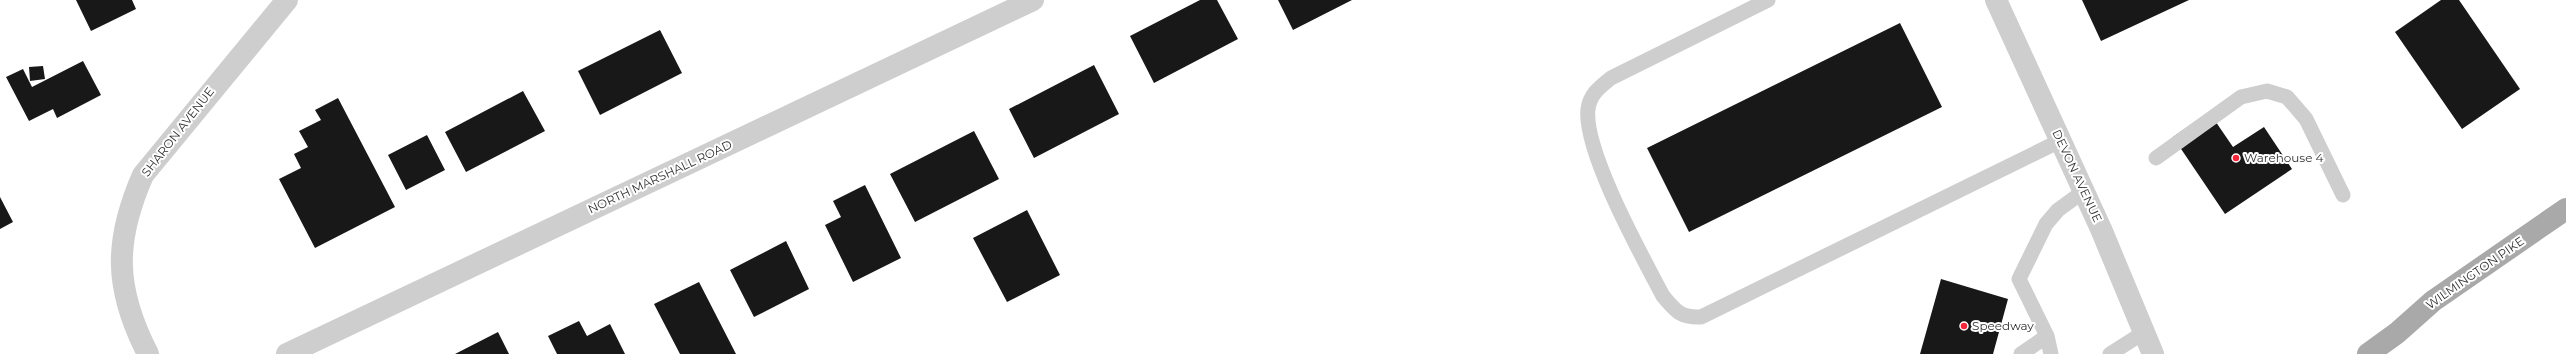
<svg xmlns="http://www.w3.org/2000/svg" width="2566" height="354" viewBox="0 0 2566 354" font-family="Montserrat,sans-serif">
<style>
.building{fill:#181818}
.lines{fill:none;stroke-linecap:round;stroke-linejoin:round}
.service{stroke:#cecece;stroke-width:15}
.minor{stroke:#cecece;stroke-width:22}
.primary{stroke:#a9a9a9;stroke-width:22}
.poi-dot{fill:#f4263c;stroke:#fff;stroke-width:1.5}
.labels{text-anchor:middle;stroke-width:4;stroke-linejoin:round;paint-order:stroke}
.street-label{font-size:12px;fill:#313131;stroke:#fff}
.poi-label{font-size:12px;fill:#313131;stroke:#fff;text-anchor:start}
</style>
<rect width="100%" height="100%" fill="#fff"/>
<!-- building -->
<path class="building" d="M 76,0 L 132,0 L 136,9 L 91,31 Z
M 1200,0 L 1217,0 L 1238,39 L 1154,83 L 1130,36 Z
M 1278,0 L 1352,0 L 1293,30 Z
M 2082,0 L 2189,0 L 2101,41 Z
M 2441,0 L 2459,0 L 2520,89 L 2462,129 L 2395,32 Z
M 1900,23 L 1942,107 L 1689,232 L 1647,148 Z
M 660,30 L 682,73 L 600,115 L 578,71 Z
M 83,61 L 101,95 L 57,118 L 53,109 L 29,121 L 6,77 L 23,69 L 32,87 Z
M 1094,65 L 1119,114 L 1034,158 L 1009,109 Z
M 43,66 L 45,79 L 30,81 L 29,67 Z
M 523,91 L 545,131 L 466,172 L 445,132 Z
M 338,98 L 395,207 L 315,248 L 279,179 L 301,168 L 294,154 L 308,147 L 299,131 L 321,120 L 315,110 Z
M 2209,112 L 2233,147 L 2264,127 L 2292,169 L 2225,214 L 2173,137 Z
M 974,131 L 999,179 L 915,222 L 890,174 Z
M 427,135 L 445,170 L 406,190 L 388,155 Z
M 865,185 L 901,258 L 853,282 L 825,225 L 841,217 L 833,201 Z
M 0,197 L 13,222 L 0,229 Z
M 1027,210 L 1060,275 L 1007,302 L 973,238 Z
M 786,241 L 809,289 L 754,317 L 730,270 Z
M 1941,279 L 2008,299 L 1993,354 L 1920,354 Z
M 699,282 L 736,354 L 680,354 L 654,304 Z
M 579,321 L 587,336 L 610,324 L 625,354 L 557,354 L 548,336 Z
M 498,332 L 509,354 L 455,354 Z"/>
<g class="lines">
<!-- service -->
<path class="service" d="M 1768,0 L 1611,78 C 1600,87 1590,94 1588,109 C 1583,150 1642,256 1663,296 C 1676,311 1680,318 1701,317 L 2060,141
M 2156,158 L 2241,97 L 2267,91 L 2287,97 L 2306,119 L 2343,195
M 2021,354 L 2047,336
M 2051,354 L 2047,336 L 2019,279 L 2046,224 L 2058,210 L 2084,191
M 2110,354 L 2143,333"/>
<!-- minor -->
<path class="minor" d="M 1996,0 L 2101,229 L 2153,354
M 148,354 C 114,288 114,241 143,175 L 287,0
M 287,354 L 1033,0"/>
<!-- primary -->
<path class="primary" d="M 2368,354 L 2397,333 L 2433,301 L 2566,209"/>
</g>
<!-- markers -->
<g class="poi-dot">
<circle cx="2236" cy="158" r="4"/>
<circle cx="1964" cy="326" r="4"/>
</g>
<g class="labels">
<!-- street labels -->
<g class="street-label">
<text transform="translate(178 132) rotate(-52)" y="4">SHARON AVENUE</text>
<text transform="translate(2077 176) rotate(65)" y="4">DEVON AVENUE</text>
<text transform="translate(660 177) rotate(-25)" y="4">NORTH MARSHALL ROAD</text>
<text transform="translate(2475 273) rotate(-35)" y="4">WILMINGTON PIKE</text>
</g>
<!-- poi labels -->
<g class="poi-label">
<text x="2244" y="162">Warehouse 4</text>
<text x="1972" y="330">Speedway</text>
</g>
</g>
</svg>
